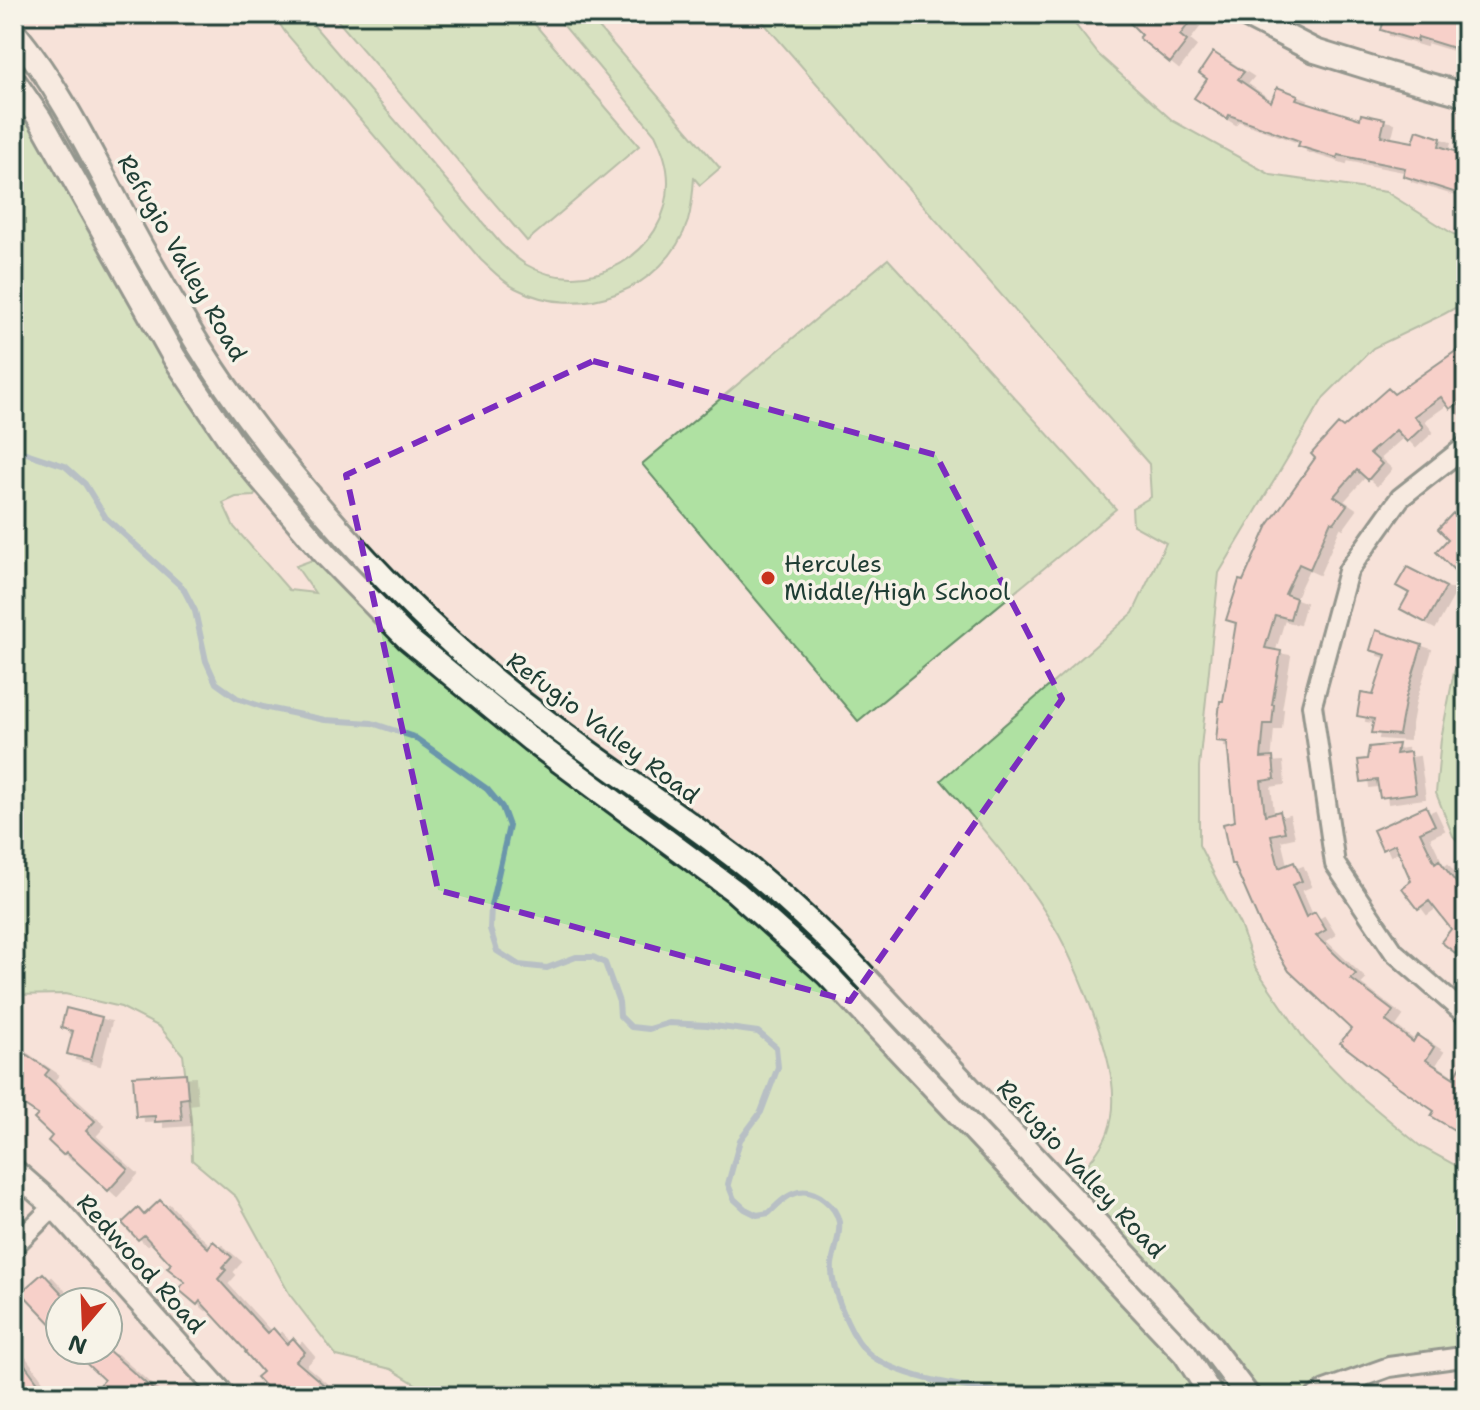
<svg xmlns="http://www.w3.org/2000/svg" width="1480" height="1410" viewBox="0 0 1480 1410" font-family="'Shantell Sans',sans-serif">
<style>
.green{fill:#afe1a2;stroke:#678f6b;stroke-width:2}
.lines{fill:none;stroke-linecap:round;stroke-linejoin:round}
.stream{stroke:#6a96ab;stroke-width:6}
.building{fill:#f7bbb6;stroke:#1f3d34;stroke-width:2;filter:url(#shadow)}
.minor-casing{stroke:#1f3d34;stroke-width:24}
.tertiary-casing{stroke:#1f3d34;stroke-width:28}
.minor{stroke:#f7f3e8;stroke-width:18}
.tertiary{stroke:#f7f3e8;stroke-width:22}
.marked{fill:none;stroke:#7b2cbf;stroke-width:6;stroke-dasharray:16 10;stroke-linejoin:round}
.poi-dot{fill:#c8321e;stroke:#f7f3e8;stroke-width:3}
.labels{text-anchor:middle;stroke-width:7;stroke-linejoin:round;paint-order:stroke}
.street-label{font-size:24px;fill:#1f3d34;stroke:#f7f3e8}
.poi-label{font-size:24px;fill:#1f3d34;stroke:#f7f3e8;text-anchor:start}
</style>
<defs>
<filter id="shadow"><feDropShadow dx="9" dy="5" stdDeviation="0" flood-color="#0004"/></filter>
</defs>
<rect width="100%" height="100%" fill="#f7e2d9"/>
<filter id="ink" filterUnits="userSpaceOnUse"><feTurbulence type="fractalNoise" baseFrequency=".0125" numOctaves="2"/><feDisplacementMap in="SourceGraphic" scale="16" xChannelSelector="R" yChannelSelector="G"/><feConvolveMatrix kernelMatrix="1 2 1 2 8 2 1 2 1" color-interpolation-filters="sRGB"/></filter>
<g filter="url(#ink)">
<!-- green -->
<path class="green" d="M 273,14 L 304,14 L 501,244 C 508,251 516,258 525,264 C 587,301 669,254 668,182 C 668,164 662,149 655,134 L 554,14 L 587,14 L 720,168 L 700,185 L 694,178 C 693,193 692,207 688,221 C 665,291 579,322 515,288 C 502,281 492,270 481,260 L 285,32 Z
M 332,14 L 526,14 L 639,146 L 527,241 Z
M 756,14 L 1067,14 L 1099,55 L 1173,121 L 1271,175 L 1386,192 L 1466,242 L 1466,302 L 1444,314 L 1373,348 L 1324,397 L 1219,573 L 1199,767 L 1199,845 L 1240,925 L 1255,967 L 1305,1040 L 1359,1095 L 1420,1146 L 1466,1171 L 1466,1359 L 1455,1358 L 1316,1396 L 1248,1396 L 1064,1189 C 1080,1172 1100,1154 1108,1132 C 1120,1099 1109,1061 1099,1030 C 1088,998 1075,965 1059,935 C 1027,878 983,829 941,780 L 1133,613 L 1166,543 L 1133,525 L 1132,508 L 1151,497 L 1149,464 Z
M 14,81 L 174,357 L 263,480 L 254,496 L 236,497 L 223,503 L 234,527 L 289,590 L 315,593 L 296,566 L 326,555 L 408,639 L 736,892 L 1212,1396 L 435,1396 L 391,1369 L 337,1356 L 290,1295 L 236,1197 L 192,1160 L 191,1119 L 183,1055 L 160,1027 L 121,1007 L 65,994 L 14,995 Z
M 888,259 L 1116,509 L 858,721 L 642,464 Z
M 1466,644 L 1466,850 L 1453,836 L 1436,793 L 1441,739 L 1454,672 Z"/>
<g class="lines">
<!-- stream -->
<path class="stream" d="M 14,214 L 14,221
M 14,449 L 65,466 L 85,484 L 106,518 L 183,588 L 195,611 L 206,661 L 216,683 L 237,698 L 263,707 L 325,720 L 372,723 L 414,737 L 487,789 L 502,807 L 509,826 L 491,906 L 490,929 L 497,951 L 519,965 L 547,968 L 576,957 L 593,957 L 605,963 L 619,1002 L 620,1016 L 631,1027 L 649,1029 L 669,1023 L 707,1025 L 758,1032 L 776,1047 L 778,1067 L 761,1112 L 740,1140 L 728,1184 L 734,1199 L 745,1209 L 757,1215 L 769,1213 C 778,1204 786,1195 799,1192 C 816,1189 836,1206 839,1222 C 841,1235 834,1251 832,1264 C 830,1287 849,1331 864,1349 C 890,1378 971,1388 1009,1393 L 1014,1396"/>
</g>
<!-- building -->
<path class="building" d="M 1121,14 L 1180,14 L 1190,22 L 1180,35 L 1187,41 L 1170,63 L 1139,38 L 1142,35 Z
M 1386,14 L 1466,14 L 1466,28 L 1460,50 L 1418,37 L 1417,41 L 1381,30 Z
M 1213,52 L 1244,72 L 1238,79 L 1271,102 L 1277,87 L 1298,95 L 1296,99 L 1360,119 L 1361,114 L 1385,119 L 1381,136 L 1413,142 L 1417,130 L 1441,138 L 1439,146 L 1466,155 L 1466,196 L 1403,176 L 1405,168 L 1338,155 L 1337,158 L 1298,146 L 1300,141 L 1229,115 L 1227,119 L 1194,98 L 1207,79 L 1199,73 Z
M 1466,344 L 1466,399 L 1450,409 L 1441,397 L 1414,416 L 1423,427 L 1407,442 L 1396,430 L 1370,453 L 1382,464 L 1368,480 L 1357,470 L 1334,496 L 1347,505 L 1334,523 L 1331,521 L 1310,569 L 1299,564 L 1285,594 L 1296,598 L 1290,619 L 1275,615 L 1265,648 L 1281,651 L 1272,705 L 1274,705 L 1272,724 L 1264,724 L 1261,758 L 1273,757 L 1275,779 L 1261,781 L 1265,815 L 1280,811 L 1285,832 L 1271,835 L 1279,868 L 1294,862 L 1302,881 L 1292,885 L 1306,917 L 1315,912 L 1326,930 L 1316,936 L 1356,974 L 1351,979 L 1393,1011 L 1386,1021 L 1413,1042 L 1417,1035 L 1434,1047 L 1426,1060 L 1454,1078 L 1466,1057 L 1466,1137 L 1431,1116 L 1434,1111 L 1387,1079 L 1340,1043 L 1351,1029 L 1289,971 L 1261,926 L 1234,864 L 1231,864 L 1223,824 L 1235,821 L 1227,742 L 1216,741 L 1220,701 L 1223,701 L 1236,623 L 1226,620 L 1239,580 L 1243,581 L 1268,525 L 1315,458 L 1311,454 L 1338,424 L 1343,428 L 1388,388 L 1394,394 Z
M 1453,513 L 1463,523 L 1466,520 L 1466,564 L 1457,573 L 1436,552 L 1448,539 L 1438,529 Z
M 1407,567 L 1446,587 L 1426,623 L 1400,609 L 1409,593 L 1396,586 Z
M 1376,630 L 1422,645 L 1406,697 L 1399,735 L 1371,733 L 1374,719 L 1357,716 L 1361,693 L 1373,695 L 1386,655 L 1370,650 Z
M 1398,744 L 1396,754 L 1410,752 L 1416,793 L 1380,798 L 1377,780 L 1361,782 L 1358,760 L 1367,759 L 1369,747 Z
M 1426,806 L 1435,825 L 1420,832 L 1435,863 L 1439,860 L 1466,896 L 1466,950 L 1464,947 L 1458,955 L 1441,942 L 1451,929 L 1429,901 L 1418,909 L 1402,888 L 1411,881 L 1395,844 L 1382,850 L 1373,830 Z
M 66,1008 L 102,1017 L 91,1060 L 67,1054 L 73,1031 L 61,1028 Z
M 14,1046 L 49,1070 L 45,1075 L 95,1121 L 86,1131 L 128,1169 L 108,1191 L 66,1152 L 63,1155 L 48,1141 L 52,1136 L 34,1119 L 38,1115 L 14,1099 Z
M 186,1073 L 188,1098 L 180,1099 L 182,1120 L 155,1122 L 155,1116 L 136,1117 L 133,1076 Z
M 160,1200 L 192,1233 L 208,1248 L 213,1241 L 232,1257 L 223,1267 L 226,1270 L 218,1279 L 267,1333 L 273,1328 L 287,1344 L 293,1338 L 305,1352 L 296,1361 L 337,1396 L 274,1396 L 256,1377 L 262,1372 L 245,1352 L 246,1351 L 200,1301 L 197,1305 L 178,1289 L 185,1282 L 167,1268 L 171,1264 L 144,1235 L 138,1240 L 122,1223 L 138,1208 L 144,1215 Z
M 43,1273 L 70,1302 L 60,1302 L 60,1333 L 21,1292 Z
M 14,1350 L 39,1384 L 22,1396 L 14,1396 Z
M 72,1350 L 108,1350 L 160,1396 L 111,1396 L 99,1386 L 104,1380 Z"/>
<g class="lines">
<!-- minor casing -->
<g class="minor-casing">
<path id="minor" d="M 1466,446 L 1400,498 L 1348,571 L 1312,705 L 1335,864 L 1394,952 L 1466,1015
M 14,1246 L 54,1206
M 1316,1396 L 1325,1390 L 1389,1367 L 1455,1358 L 1466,1359"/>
</g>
<!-- tertiary casing -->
<g class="tertiary-casing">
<path id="tertiary" d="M 1243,14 L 1315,51 L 1389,74 L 1466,95
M 14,32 C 68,98 102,177 143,250 C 162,283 181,317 201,349 C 243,417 295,480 348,539 C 408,606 477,670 549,723 C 615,773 685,818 750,869 C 784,897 816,927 848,959 L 1205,1339 L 1248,1396
M 14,81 L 40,119 L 174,357 L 238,452 L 326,555 L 408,639 L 531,740 L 736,892 L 826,973 L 1185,1354 L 1212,1396
M 14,1171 L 54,1206 L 224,1396"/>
</g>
<!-- minor -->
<use href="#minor" class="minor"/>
<!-- tertiary -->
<use href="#tertiary" class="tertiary"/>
</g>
</g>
<!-- marked area -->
<path d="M0 0H1480V1410H0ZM 593,361 L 936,455 L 1062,699 L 850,1001 L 438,890 L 346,475 Z" fill="#f7e2d9" fill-opacity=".55" fill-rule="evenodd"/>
<path class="marked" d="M 593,361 L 936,455 L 1062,699 L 850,1001 L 438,890 L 346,475 Z"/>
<!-- markers -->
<circle class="poi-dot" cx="768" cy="578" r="8"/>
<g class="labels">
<!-- street labels -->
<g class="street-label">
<text transform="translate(182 258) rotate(60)" y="8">Refugio Valley Road</text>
<text transform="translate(603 728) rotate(37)" y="8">Refugio Valley Road</text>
<text transform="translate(1081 1169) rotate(47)" y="8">Refugio Valley Road</text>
<text transform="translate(141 1264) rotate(48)" y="8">Redwood Road</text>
</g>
<!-- poi labels -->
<g class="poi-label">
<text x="784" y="572">Hercules<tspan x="784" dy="28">Middle/High School</tspan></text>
</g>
</g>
<!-- margin -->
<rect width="1480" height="1410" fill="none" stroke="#f7f3e8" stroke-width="48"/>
<rect x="24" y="24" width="1432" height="1362" fill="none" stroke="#1f3d34" stroke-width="3" filter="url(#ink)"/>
<!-- north arrow -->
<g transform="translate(84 1326) rotate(199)"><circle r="38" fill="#f7f3e8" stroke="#a1aaa0" stroke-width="2"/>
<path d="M0-6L14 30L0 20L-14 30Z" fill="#c8321e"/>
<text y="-12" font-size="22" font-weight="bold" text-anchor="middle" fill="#1f3d34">N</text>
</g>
</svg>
